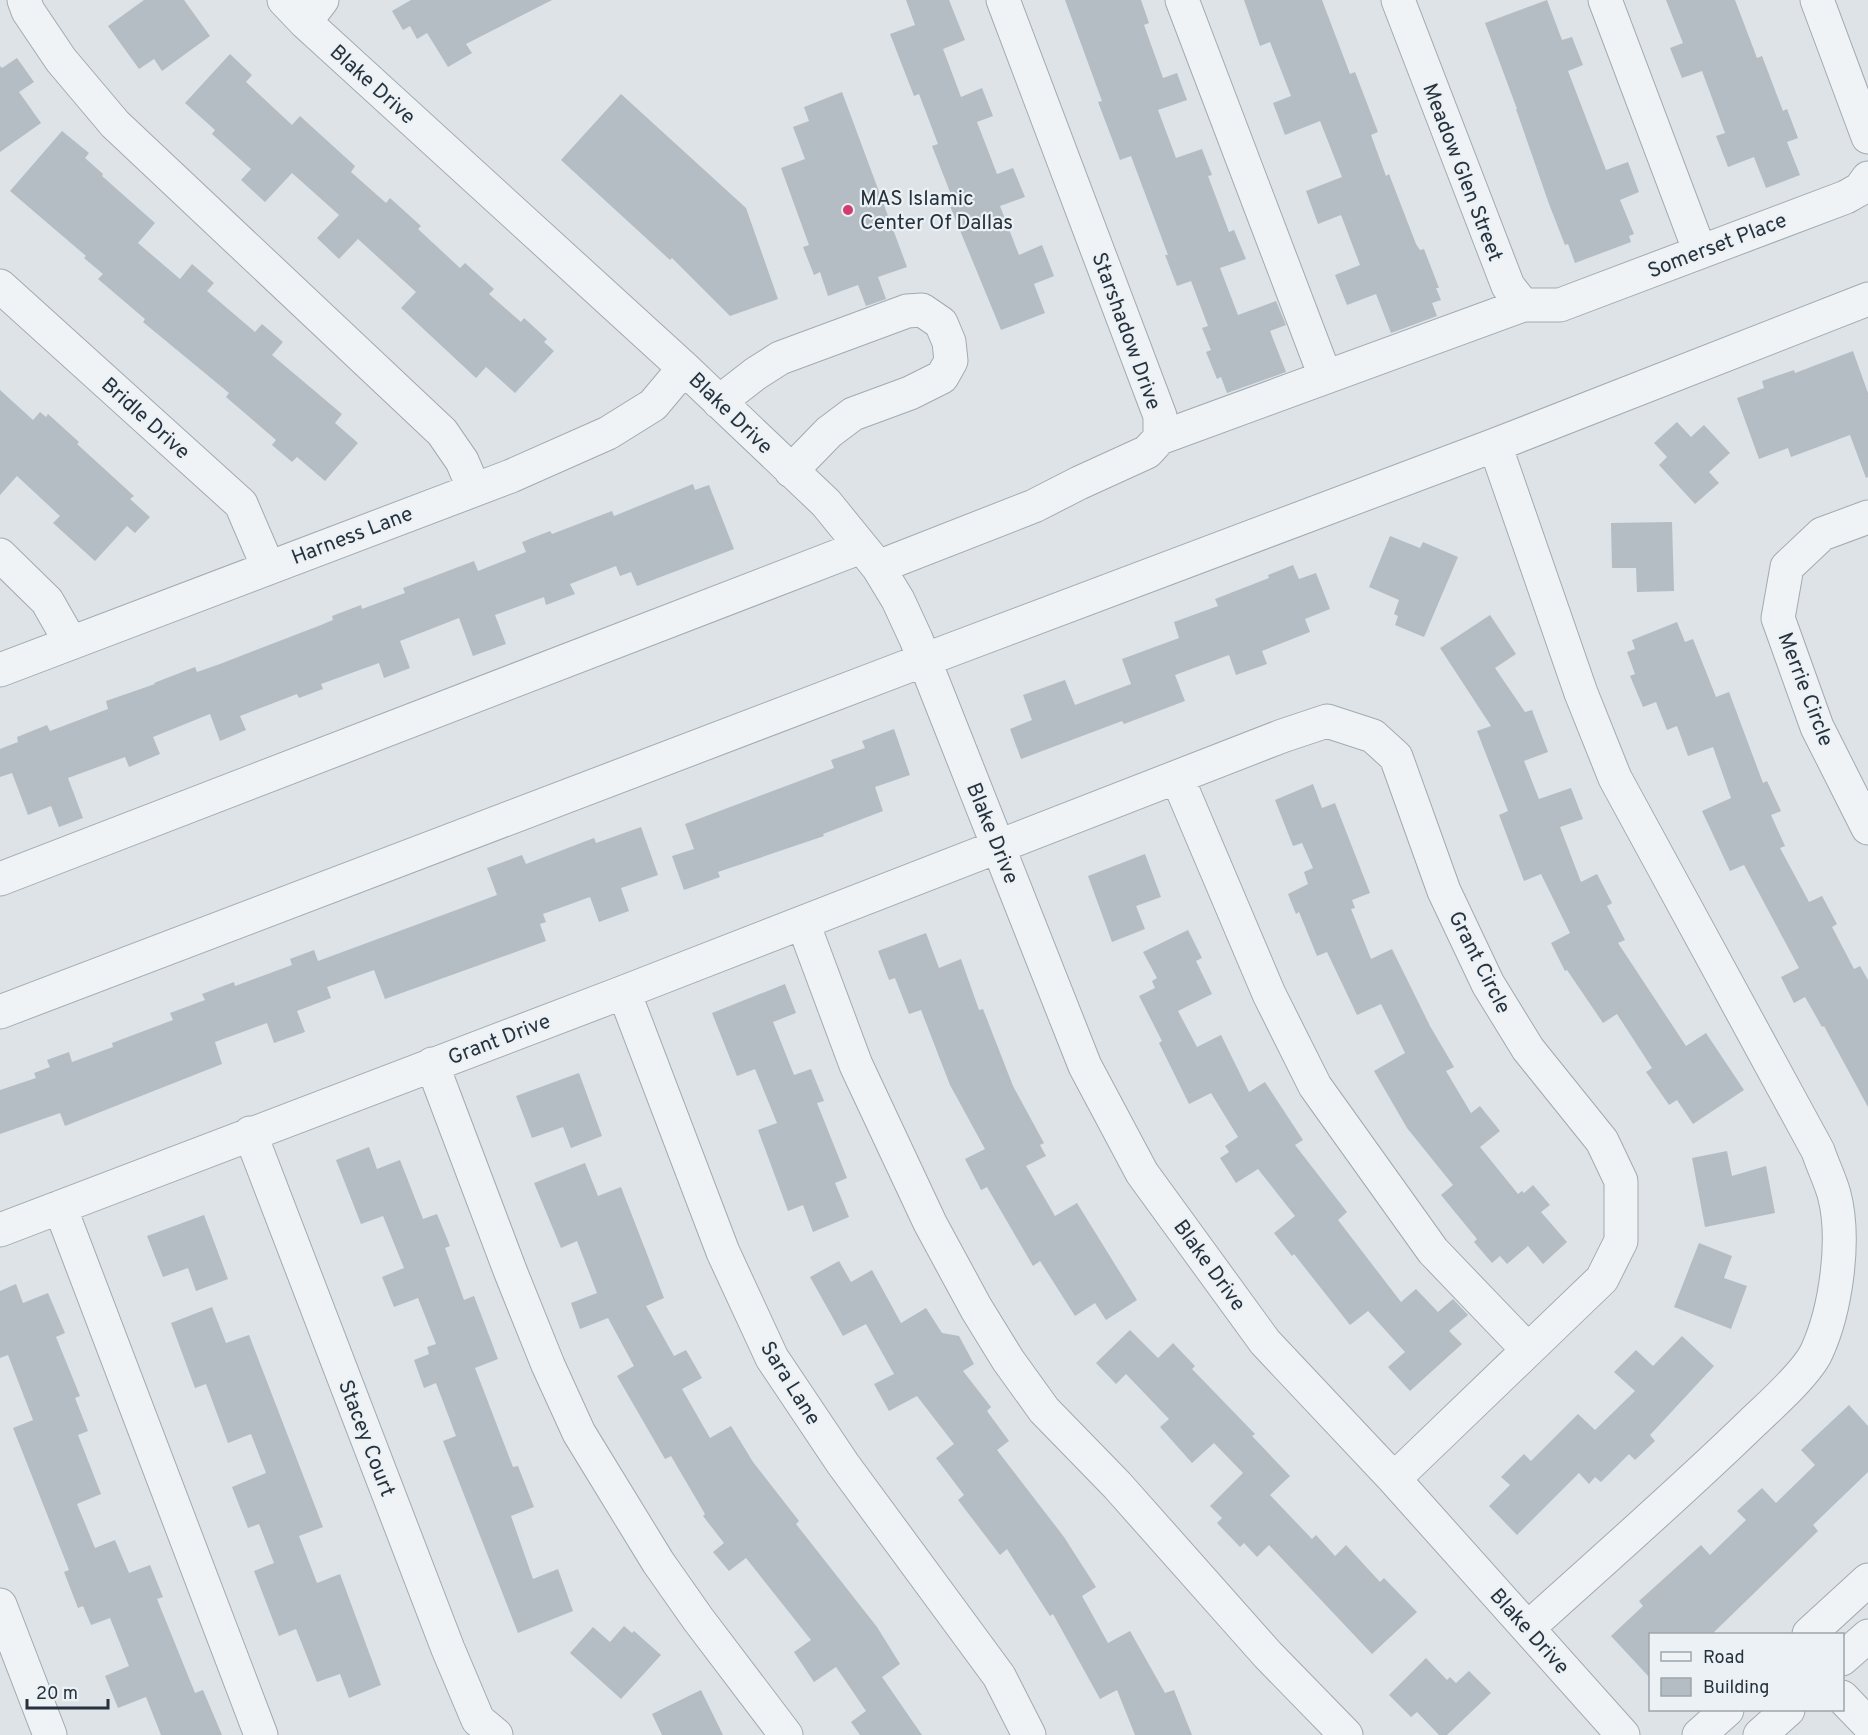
<svg xmlns="http://www.w3.org/2000/svg" width="1868" height="1735" viewBox="0 0 1868 1735" font-family="Overpass,sans-serif">
<style>
.building{fill:#b4bdc4}
.lines{fill:none;stroke-linecap:round;stroke-linejoin:round}
.minor-casing{stroke:#a2abb1;stroke-width:35}
.minor{stroke:#eff3f6;stroke-width:33}
.poi-dot{fill:#d23c6e;stroke:#ecf1f5;stroke-width:2}
.labels{text-anchor:middle;stroke-width:4.5;stroke-linejoin:round;paint-order:stroke}
.street-label{font-size:21px;fill:#26333e;stroke:#ecf1f5}
.poi-label{font-size:21px;fill:#26333e;stroke:#ecf1f5;text-anchor:start}
</style>
<rect width="100%" height="100%" fill="#dde3e7"/>
<!-- building -->
<path class="building" d="M 144,0 L 184,0 L 210,36 L 162,71 L 154,59 L 139,69 L 108,26 Z
M 411,0 L 552,0 L 466,44 L 472,53 L 448,67 L 427,33 L 417,39 L 410,26 L 403,30 L 392,11 Z
M 906,0 L 949,0 L 965,40 L 943,49 L 961,97 L 982,88 L 993,116 L 977,122 L 997,174 L 1013,168 L 1025,197 L 1000,206 L 1019,255 L 1042,245 L 1054,276 L 1034,284 L 1045,313 L 1001,330 L 945,194 L 950,192 L 932,146 L 938,144 L 919,94 L 914,96 L 890,34 L 915,25 Z
M 1065,0 L 1141,0 L 1149,23 L 1144,25 L 1163,78 L 1177,73 L 1187,100 L 1158,110 L 1176,158 L 1202,149 L 1212,175 L 1208,176 L 1229,232 L 1234,230 L 1246,259 L 1220,268 L 1238,315 L 1276,301 L 1286,325 L 1270,331 L 1286,372 L 1227,393 L 1221,377 L 1217,379 L 1206,352 L 1211,350 L 1202,328 L 1208,326 L 1191,281 L 1177,286 L 1165,255 L 1168,255 L 1131,156 L 1120,160 L 1098,102 L 1102,101 Z
M 1244,0 L 1322,0 L 1350,74 L 1355,72 L 1378,132 L 1371,135 L 1386,176 L 1389,174 L 1416,244 L 1420,250 L 1424,249 L 1439,288 L 1436,288 L 1441,300 L 1432,303 L 1437,316 L 1391,333 L 1376,294 L 1347,305 L 1335,275 L 1360,265 L 1341,215 L 1318,224 L 1306,191 L 1342,177 L 1320,121 L 1285,135 L 1273,103 L 1291,96 L 1270,42 L 1260,46 Z
M 1547,0 L 1562,40 L 1572,37 L 1583,65 L 1568,71 L 1606,170 L 1628,162 L 1639,192 L 1620,200 L 1634,234 L 1629,236 L 1631,242 L 1575,263 L 1568,244 L 1565,245 L 1549,204 L 1516,109 L 1517,109 L 1485,23 Z
M 1666,0 L 1735,0 L 1757,58 L 1762,56 L 1783,111 L 1787,109 L 1798,138 L 1787,142 L 1800,175 L 1766,188 L 1754,157 L 1728,167 L 1716,136 L 1725,133 L 1702,71 L 1682,78 L 1670,48 L 1683,43 Z
M 230,54 L 252,75 L 246,82 L 292,125 L 300,116 L 355,166 L 351,172 L 386,203 L 390,198 L 421,226 L 418,229 L 460,268 L 465,263 L 494,289 L 489,294 L 521,322 L 524,318 L 547,339 L 544,342 L 554,351 L 515,393 L 486,367 L 476,378 L 401,308 L 416,292 L 358,239 L 339,259 L 317,238 L 339,215 L 292,173 L 265,202 L 241,180 L 251,169 L 212,134 L 215,130 L 185,103 Z
M 17,58 L 34,82 L 19,92 L 41,123 L 0,152 L 0,66 L 2,68 Z
M 842,92 L 907,267 L 878,277 L 886,299 L 866,306 L 858,285 L 828,296 L 820,272 L 814,275 L 803,247 L 809,245 L 781,168 L 805,159 L 793,127 L 809,121 L 804,107 Z
M 621,94 L 746,208 L 778,299 L 730,316 L 672,258 L 670,260 L 561,160 Z
M 62,131 L 89,153 L 85,158 L 103,174 L 102,176 L 155,223 L 138,243 L 180,279 L 192,264 L 214,283 L 207,291 L 255,332 L 262,324 L 283,342 L 272,355 L 342,414 L 335,423 L 358,443 L 325,481 L 297,457 L 292,462 L 272,445 L 276,440 L 226,397 L 229,393 L 143,322 L 145,319 L 98,279 L 103,274 L 84,258 L 86,256 L 10,191 Z
M 1853,351 L 1868,393 L 1868,477 L 1866,478 L 1850,435 L 1791,457 L 1788,448 L 1759,459 L 1737,398 L 1764,388 L 1762,381 L 1794,370 L 1795,373 Z
M 0,390 L 33,420 L 40,412 L 46,417 L 48,414 L 79,442 L 77,444 L 134,496 L 130,499 L 150,517 L 135,533 L 127,526 L 95,561 L 53,523 L 60,516 L 17,476 L 0,495 Z
M 1677,422 L 1691,437 L 1704,425 L 1730,453 L 1709,472 L 1719,483 L 1695,504 L 1659,465 L 1667,457 L 1654,443 Z
M 693,484 L 695,490 L 709,485 L 734,549 L 637,586 L 631,572 L 620,576 L 616,566 L 570,584 L 575,594 L 546,605 L 544,597 L 495,615 L 506,644 L 473,656 L 459,618 L 400,641 L 410,668 L 384,678 L 379,663 L 321,684 L 323,689 L 299,698 L 297,694 L 240,716 L 246,730 L 220,741 L 210,714 L 153,737 L 160,754 L 129,767 L 125,757 L 68,778 L 83,818 L 59,827 L 51,806 L 28,815 L 12,773 L 0,777 L 0,749 L 18,742 L 17,737 L 47,725 L 50,731 L 108,709 L 106,701 L 155,684 L 154,683 L 195,667 L 197,672 L 220,664 L 321,625 L 333,620 L 332,616 L 361,605 L 362,609 L 405,593 L 403,588 L 474,561 L 478,571 L 526,552 L 522,542 L 550,531 L 552,534 L 612,511 L 614,516 Z
M 1672,522 L 1674,591 L 1637,592 L 1636,568 L 1612,568 L 1611,523 Z
M 1390,536 L 1420,548 L 1423,542 L 1458,557 L 1424,637 L 1395,625 L 1398,616 L 1394,614 L 1399,600 L 1369,587 Z
M 1293,565 L 1299,579 L 1316,573 L 1330,609 L 1305,619 L 1310,632 L 1262,651 L 1267,664 L 1236,675 L 1229,655 L 1175,675 L 1185,701 L 1124,724 L 1122,721 L 1021,759 L 1010,729 L 1032,720 L 1023,695 L 1065,680 L 1075,705 L 1131,684 L 1122,659 L 1179,638 L 1174,622 L 1218,606 L 1215,599 L 1269,578 L 1268,575 Z
M 1490,615 L 1516,654 L 1495,668 L 1525,712 L 1532,710 L 1548,752 L 1524,761 L 1539,799 L 1571,788 L 1583,819 L 1560,827 L 1581,882 L 1597,874 L 1612,903 L 1607,906 L 1625,940 L 1618,943 L 1686,1046 L 1706,1033 L 1744,1090 L 1693,1124 L 1677,1100 L 1669,1105 L 1646,1072 L 1652,1068 L 1617,1014 L 1603,1023 L 1567,970 L 1565,971 L 1551,943 L 1570,933 L 1541,874 L 1524,881 L 1499,815 L 1508,811 L 1477,731 L 1491,726 L 1440,648 Z
M 1677,622 L 1685,642 L 1693,639 L 1716,697 L 1729,692 L 1763,783 L 1767,781 L 1781,811 L 1771,815 L 1785,846 L 1780,848 L 1809,902 L 1822,896 L 1837,924 L 1832,927 L 1854,969 L 1860,966 L 1868,980 L 1868,1107 L 1824,1026 L 1822,1027 L 1805,997 L 1794,1003 L 1781,977 L 1799,968 L 1744,865 L 1730,871 L 1702,811 L 1731,798 L 1713,747 L 1688,756 L 1677,726 L 1667,730 L 1656,702 L 1643,707 L 1630,676 L 1635,674 L 1627,652 L 1635,649 L 1632,640 Z
M 894,729 L 910,775 L 875,787 L 883,811 L 823,834 L 824,836 L 718,872 L 720,877 L 684,890 L 672,856 L 694,849 L 685,824 L 834,768 L 831,760 L 865,748 L 862,741 Z
M 1313,784 L 1322,808 L 1335,803 L 1370,893 L 1352,900 L 1355,908 L 1351,909 L 1371,959 L 1392,949 L 1430,1026 L 1454,1067 L 1446,1071 L 1471,1113 L 1480,1106 L 1500,1131 L 1480,1147 L 1518,1194 L 1522,1191 L 1524,1193 L 1533,1185 L 1550,1205 L 1541,1212 L 1567,1242 L 1543,1264 L 1528,1246 L 1507,1264 L 1500,1256 L 1492,1263 L 1474,1242 L 1477,1239 L 1441,1195 L 1453,1185 L 1407,1128 L 1374,1071 L 1405,1053 L 1381,1004 L 1357,1015 L 1327,952 L 1317,956 L 1299,912 L 1296,914 L 1288,894 L 1308,884 L 1304,872 L 1313,868 L 1302,843 L 1293,846 L 1275,800 Z
M 641,827 L 658,875 L 621,888 L 629,911 L 599,922 L 590,897 L 543,914 L 546,922 L 540,924 L 546,941 L 385,999 L 374,970 L 327,987 L 331,998 L 297,1011 L 305,1032 L 274,1043 L 267,1023 L 215,1042 L 222,1064 L 65,1126 L 60,1113 L 0,1134 L 0,1090 L 36,1078 L 34,1073 L 50,1067 L 47,1060 L 69,1052 L 72,1062 L 113,1047 L 112,1043 L 173,1020 L 170,1013 L 205,1000 L 202,994 L 234,982 L 235,986 L 292,965 L 290,959 L 314,950 L 318,961 L 497,895 L 487,868 L 522,855 L 526,864 L 594,838 L 596,843 Z
M 1145,854 L 1161,897 L 1136,906 L 1145,929 L 1112,942 L 1088,876 Z
M 1188,930 L 1202,958 L 1196,961 L 1212,994 L 1178,1011 L 1197,1047 L 1221,1035 L 1249,1092 L 1265,1082 L 1303,1140 L 1295,1145 L 1347,1212 L 1338,1220 L 1401,1302 L 1416,1289 L 1438,1312 L 1453,1299 L 1468,1315 L 1449,1331 L 1462,1344 L 1410,1391 L 1388,1367 L 1405,1352 L 1368,1311 L 1350,1325 L 1294,1254 L 1292,1256 L 1274,1233 L 1295,1216 L 1258,1169 L 1236,1183 L 1220,1158 L 1229,1152 L 1225,1146 L 1238,1137 L 1211,1093 L 1189,1104 L 1159,1043 L 1162,1041 L 1139,996 L 1155,988 L 1152,981 L 1157,978 L 1143,952 Z
M 926,933 L 939,968 L 961,959 L 979,1010 L 983,1009 L 1013,1086 L 1044,1143 L 1040,1145 L 1046,1156 L 1026,1166 L 1055,1216 L 1077,1203 L 1137,1300 L 1106,1320 L 1095,1303 L 1075,1316 L 1040,1261 L 1033,1266 L 987,1187 L 981,1190 L 965,1159 L 985,1149 L 950,1085 L 921,1010 L 909,1014 L 895,978 L 889,980 L 878,951 Z
M 785,984 L 796,1013 L 773,1022 L 794,1075 L 811,1069 L 824,1101 L 817,1103 L 847,1178 L 835,1183 L 849,1217 L 813,1232 L 803,1205 L 788,1211 L 758,1130 L 777,1123 L 755,1069 L 737,1076 L 712,1013 Z
M 579,1073 L 602,1136 L 571,1148 L 563,1127 L 532,1138 L 516,1096 Z
M 369,1147 L 377,1169 L 400,1160 L 423,1219 L 437,1214 L 450,1246 L 445,1248 L 464,1300 L 474,1296 L 498,1359 L 475,1368 L 513,1467 L 518,1466 L 534,1507 L 511,1516 L 533,1579 L 558,1569 L 573,1611 L 518,1633 L 443,1441 L 456,1436 L 436,1383 L 424,1388 L 414,1360 L 429,1354 L 427,1347 L 436,1344 L 418,1298 L 394,1307 L 382,1277 L 404,1268 L 383,1216 L 361,1224 L 336,1160 Z
M 1727,1151 L 1732,1176 L 1766,1166 L 1775,1213 L 1705,1227 L 1692,1158 Z
M 585,1163 L 598,1196 L 621,1187 L 664,1298 L 646,1306 L 674,1356 L 686,1350 L 702,1378 L 682,1389 L 710,1438 L 731,1426 L 753,1462 L 799,1521 L 796,1524 L 877,1627 L 900,1664 L 882,1677 L 922,1735 L 860,1735 L 851,1722 L 866,1711 L 836,1667 L 814,1682 L 794,1652 L 811,1640 L 746,1558 L 729,1571 L 713,1552 L 724,1543 L 703,1516 L 705,1514 L 671,1456 L 665,1459 L 617,1376 L 634,1366 L 608,1318 L 580,1329 L 571,1303 L 597,1293 L 577,1241 L 561,1248 L 534,1183 Z
M 204,1215 L 228,1279 L 196,1291 L 188,1268 L 163,1277 L 147,1236 Z
M 1699,1243 L 1732,1256 L 1724,1278 L 1747,1286 L 1731,1329 L 1674,1307 Z
M 839,1261 L 851,1282 L 872,1270 L 901,1323 L 926,1308 L 942,1333 L 959,1336 L 974,1364 L 963,1371 L 991,1407 L 987,1411 L 1009,1441 L 997,1450 L 1064,1537 L 1096,1587 L 1082,1596 L 1108,1643 L 1130,1631 L 1165,1693 L 1174,1690 L 1192,1735 L 1135,1735 L 1117,1690 L 1100,1699 L 1053,1614 L 1050,1616 L 1007,1549 L 1000,1555 L 958,1500 L 964,1495 L 936,1458 L 954,1444 L 917,1396 L 889,1411 L 874,1384 L 894,1374 L 866,1324 L 843,1336 L 810,1277 Z
M 16,1284 L 23,1303 L 48,1293 L 65,1333 L 56,1337 L 80,1396 L 75,1398 L 88,1431 L 78,1435 L 101,1494 L 77,1504 L 95,1548 L 115,1540 L 129,1573 L 150,1565 L 163,1597 L 157,1599 L 195,1693 L 203,1690 L 222,1735 L 161,1735 L 146,1697 L 118,1708 L 105,1676 L 129,1666 L 110,1618 L 91,1625 L 83,1606 L 78,1608 L 64,1572 L 69,1570 L 13,1428 L 33,1420 L 8,1355 L 0,1358 L 0,1291 Z
M 212,1307 L 226,1343 L 249,1335 L 323,1527 L 299,1536 L 317,1583 L 340,1574 L 381,1685 L 349,1698 L 340,1674 L 317,1682 L 296,1629 L 279,1636 L 254,1571 L 274,1563 L 259,1524 L 248,1528 L 232,1487 L 266,1473 L 251,1434 L 228,1443 L 206,1384 L 195,1388 L 171,1323 Z
M 1130,1330 L 1158,1358 L 1173,1343 L 1195,1366 L 1192,1369 L 1255,1434 L 1252,1436 L 1290,1476 L 1270,1495 L 1312,1539 L 1316,1535 L 1335,1556 L 1346,1545 L 1380,1582 L 1384,1578 L 1417,1612 L 1372,1654 L 1269,1545 L 1257,1557 L 1244,1543 L 1240,1547 L 1217,1523 L 1222,1518 L 1210,1506 L 1243,1473 L 1214,1443 L 1192,1463 L 1160,1427 L 1169,1419 L 1126,1374 L 1116,1384 L 1096,1363 Z
M 1682,1336 L 1714,1366 L 1650,1435 L 1655,1441 L 1635,1460 L 1629,1454 L 1601,1482 L 1595,1477 L 1589,1484 L 1579,1473 L 1517,1535 L 1489,1506 L 1510,1485 L 1501,1477 L 1524,1454 L 1531,1461 L 1578,1414 L 1595,1430 L 1635,1391 L 1614,1372 L 1636,1350 L 1653,1366 Z
M 1849,1405 L 1868,1426 L 1868,1472 L 1813,1525 L 1818,1531 L 1711,1635 L 1650,1635 L 1650,1678 L 1611,1636 L 1643,1606 L 1639,1601 L 1701,1545 L 1710,1555 L 1746,1520 L 1737,1511 L 1762,1488 L 1776,1503 L 1815,1465 L 1801,1450 Z
M 624,1626 L 632,1633 L 634,1631 L 661,1655 L 621,1699 L 570,1653 L 593,1627 L 610,1642 Z
M 1426,1658 L 1447,1680 L 1450,1677 L 1456,1683 L 1469,1671 L 1491,1693 L 1447,1735 L 1439,1735 L 1417,1712 L 1411,1717 L 1389,1695 Z
M 701,1690 L 723,1735 L 662,1735 L 652,1714 Z"/>
<g class="lines">
<!-- minor casing -->
<g class="minor-casing">
<path id="minor" d="M 24,0 L 28,11 L 61,60 L 115,124 L 442,432 L 462,461 L 474,489
M 284,0 L 305,22 L 684,368 L 826,503 L 878,567 L 898,600 L 916,639 L 1085,1066 L 1142,1173 L 1265,1342 L 1394,1479 L 1623,1735
M 1182,0 L 1325,376
M 1398,0 L 1508,286 L 1523,305 L 1560,305 L 1846,197 L 1860,189 L 1868,178
M 1605,0 L 1700,252
M 1817,0 L 1868,137
M 305,22 L 322,0
M 0,286 L 241,504 L 268,567
M 719,402 L 755,374 L 780,358 L 907,311 L 922,310 L 941,323 L 949,342 L 951,361 L 942,377 L 910,393 L 853,414 L 829,432 L 791,471
M 1160,438 L 1523,305
M 1495,445 L 1581,693 L 1615,778 L 1818,1151 C 1823,1166 1830,1180 1834,1194 C 1846,1239 1836,1309 1817,1351 C 1808,1372 1771,1405 1753,1422 C 1680,1493 1603,1560 1528,1628
M 1868,517 L 1822,534 L 1787,567 L 1778,618 L 1817,727 L 1868,828
M 0,555 L 47,601 L 71,643
M 878,567 L 1034,506 L 1079,483 L 1147,452 L 1160,438 L 1160,416 L 1003,0
M 0,670 L 511,476 L 608,433 L 653,405 L 684,368
M 1177,777 L 1269,994 L 1315,1086 L 1433,1251 L 1528,1350
M 0,879 L 861,547
M 803,923 L 856,1065 L 930,1223 L 976,1308 L 1008,1360 L 1044,1410 L 1117,1485 L 1268,1655 L 1346,1735
M 624,992 L 723,1252 L 772,1358 L 843,1464 L 999,1676 L 1029,1735
M 0,1012 L 924,660 L 1495,445 L 1868,299
M 432,1064 L 511,1273 L 548,1365 L 579,1433 L 658,1562 L 698,1619 L 786,1735
M 250,1133 L 448,1649 L 478,1720 L 496,1735
M 60,1207 L 261,1735
M 0,1230 L 624,992 L 1282,736 L 1327,721 L 1373,736 L 1396,757 L 1444,891 L 1488,984 L 1528,1049 L 1602,1141 L 1621,1181 L 1621,1241 L 1602,1279 L 1394,1479
M 0,1605 L 50,1735
M 1809,1634 L 1868,1580
M 1842,1659 L 1868,1636
M 1842,1697 L 1868,1724
M 1699,1735 L 1727,1710
M 1760,1735 L 1788,1710"/>
</g>
<!-- minor -->
<use href="#minor" class="minor"/>
</g>
<!-- markers -->
<circle class="poi-dot" cx="848" cy="210" r="6"/>
<g class="labels">
<!-- street labels -->
<g class="street-label">
<text transform="translate(373 84) rotate(42)" y="7">Blake Drive</text>
<text transform="translate(1463 172) rotate(69)" y="7">Meadow Glen Street</text>
<text transform="translate(1717 245) rotate(-21)" y="7">Somerset Place</text>
<text transform="translate(1127 331) rotate(70)" y="7">Starshadow Drive</text>
<text transform="translate(731 413) rotate(44)" y="7">Blake Drive</text>
<text transform="translate(146 418) rotate(42)" y="7">Bridle Drive</text>
<text transform="translate(352 535) rotate(-21)" y="7">Harness Lane</text>
<text transform="translate(1806 689) rotate(69)" y="7">Merrie Circle</text>
<text transform="translate(993 833) rotate(68)" y="7">Blake Drive</text>
<text transform="translate(1480 962) rotate(63)" y="7">Grant Circle</text>
<text transform="translate(499 1039) rotate(-21)" y="7">Grant Drive</text>
<text transform="translate(1210 1265) rotate(54)" y="7">Blake Drive</text>
<text transform="translate(791 1383) rotate(58)" y="7">Sara Lane</text>
<text transform="translate(367 1438) rotate(69)" y="7">Stacey Court</text>
<text transform="translate(1530 1631) rotate(48)" y="7">Blake Drive</text>
</g>
<!-- poi labels -->
<g class="poi-label">
<text x="860" y="205">MAS Islamic<tspan x="860" dy="24">Center Of Dallas</tspan></text>
</g>
</g>
<!-- legend -->
<rect x="1649" y="1633" width="195" height="78" fill="#ecf1f5" stroke="#9da5ac" stroke-width="1.5"/>
<rect x="1661" y="1652" width="30" height="9" fill="#eff3f6" stroke="#9da5ac" stroke-width="1.5"/>
<text x="1703" y="1663" font-size="18" fill="#26333e">Road</text>
<rect x="1661" y="1678" width="30" height="18" fill="#b4bdc4" stroke="#9da5ac" stroke-width="1.5"/>
<text x="1703" y="1693" font-size="18" fill="#26333e">Building</text>
<!-- scale -->
<path d="M27 1699v9h81v-9" fill="none" stroke="#26333e" stroke-width="3"/>
<text x="36" y="1699" font-size="18" fill="#26333e" stroke="#ecf1f5" stroke-width="4.5" paint-order="stroke">20 m</text>
</svg>
